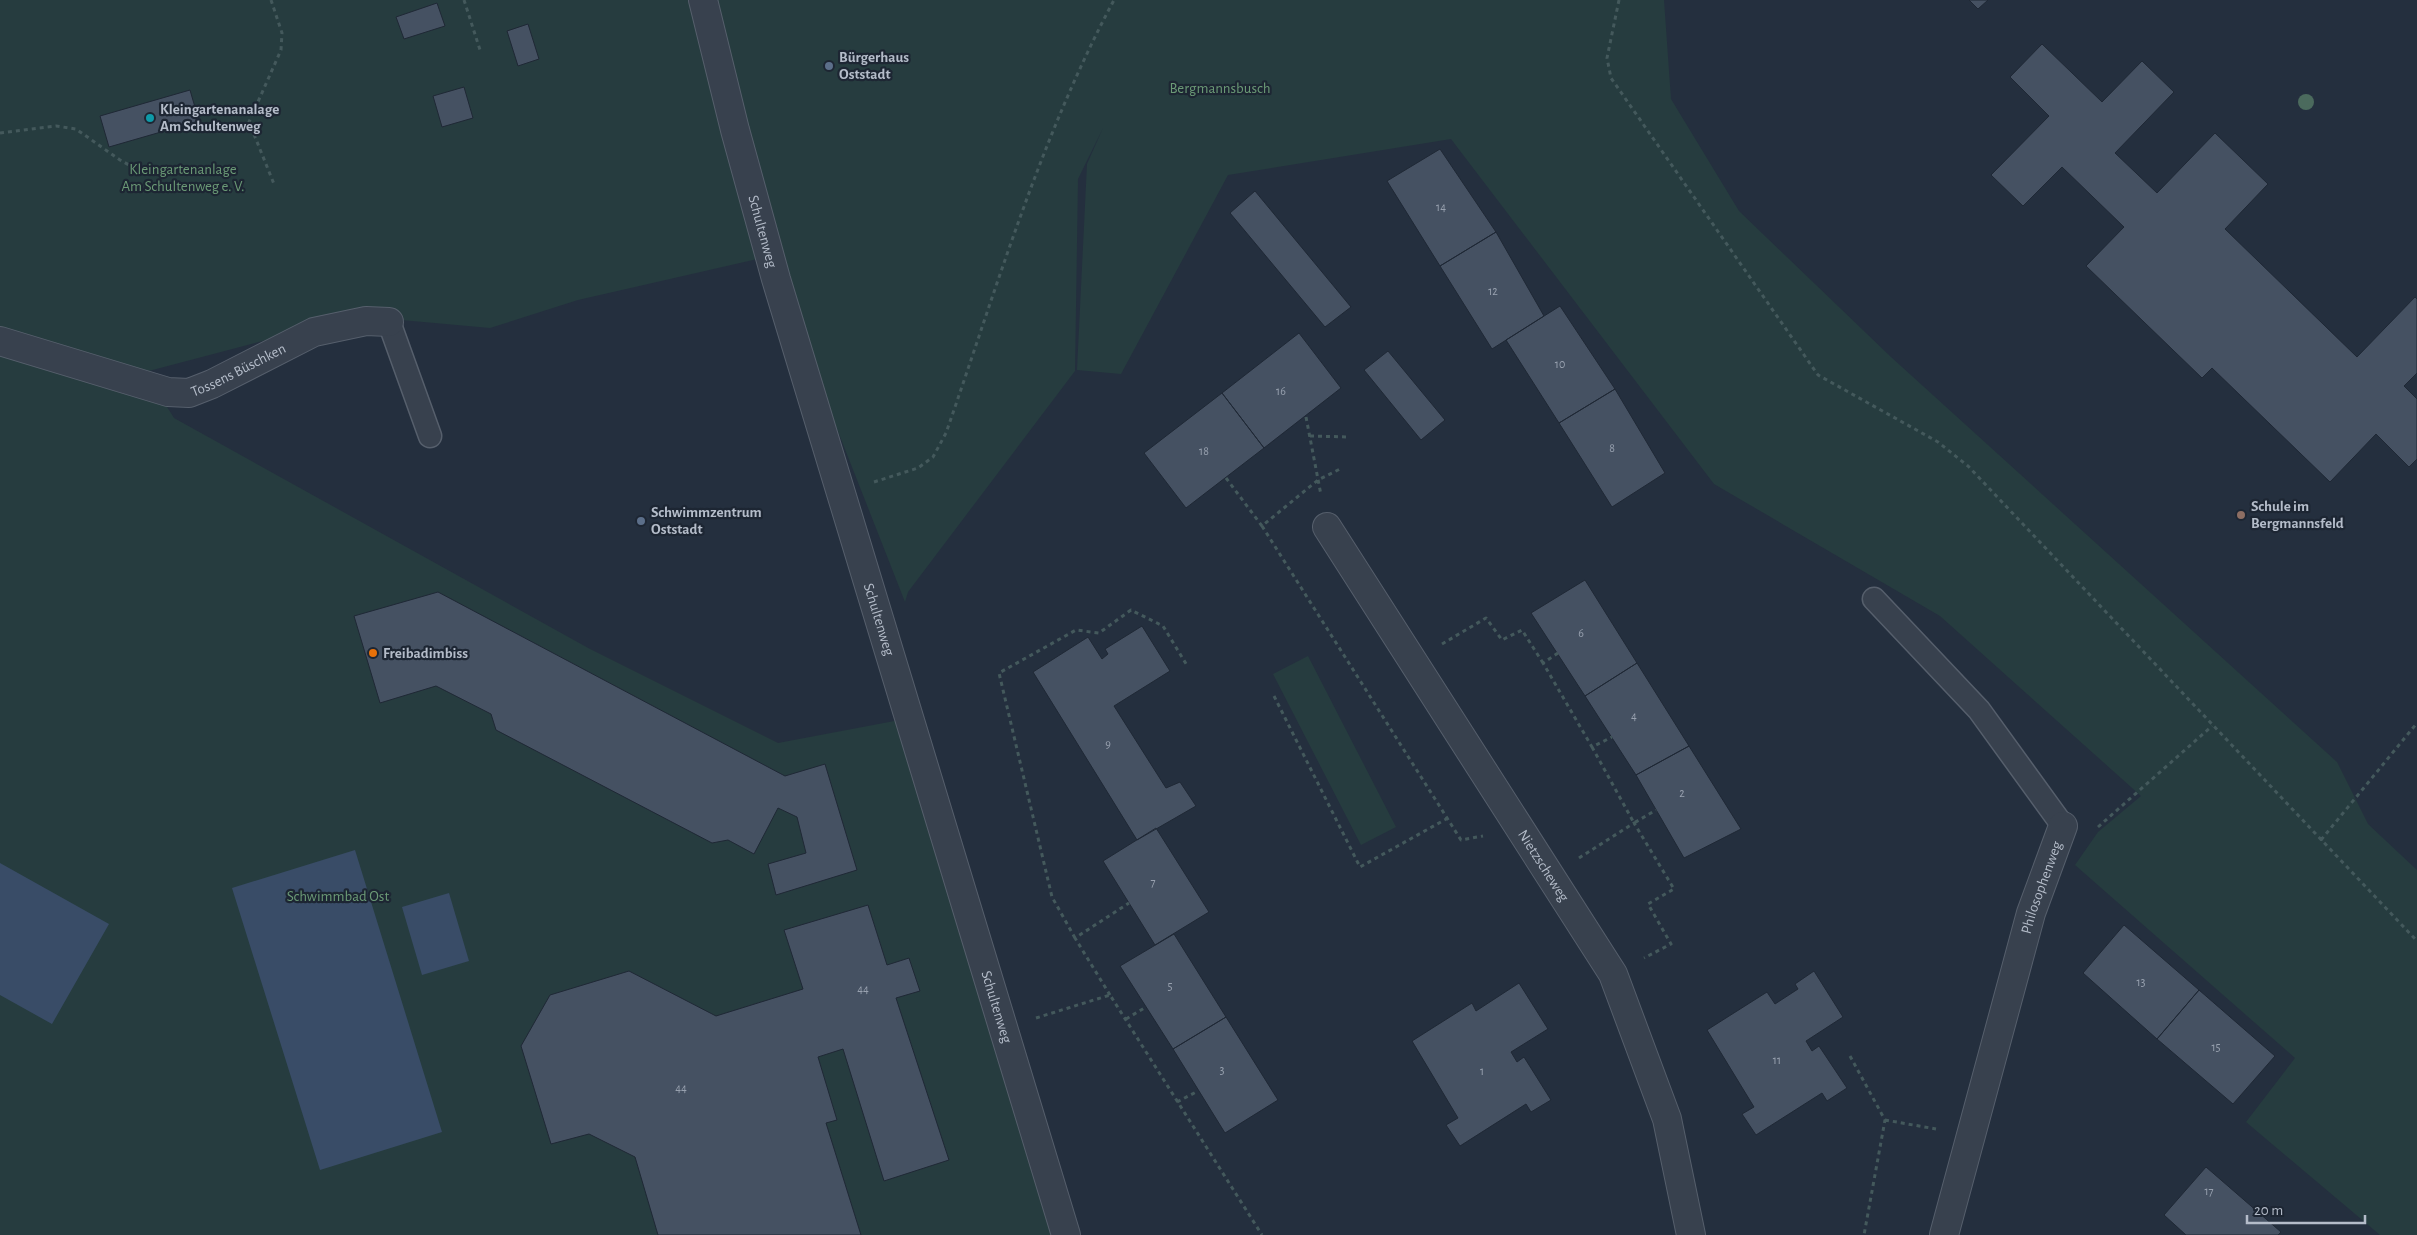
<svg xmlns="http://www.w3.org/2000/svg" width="2417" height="1235" viewBox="0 0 2417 1235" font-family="'Alegreya Sans',sans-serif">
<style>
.green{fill:#263c3f}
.water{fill:#394c67}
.building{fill:#455162;stroke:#1f2835}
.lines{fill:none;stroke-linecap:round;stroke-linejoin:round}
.lane-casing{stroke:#565f6c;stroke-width:25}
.street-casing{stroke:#565f6c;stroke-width:30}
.path{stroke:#44595c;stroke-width:3;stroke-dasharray:4 4;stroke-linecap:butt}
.lane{stroke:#38414e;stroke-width:22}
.street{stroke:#38414e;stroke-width:28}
.tree{fill:#4b6a5d}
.service-dot{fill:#5c6f8a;stroke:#1d2633;stroke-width:2}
.culture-dot{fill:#0f9aa8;stroke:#1d2633;stroke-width:2}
.education-dot{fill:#8d6e63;stroke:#1d2633;stroke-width:2}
.food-dot{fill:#e8710a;stroke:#1d2633;stroke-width:2}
.labels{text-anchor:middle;stroke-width:4.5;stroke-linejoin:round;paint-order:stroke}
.number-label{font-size:12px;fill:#98a1af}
.poi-label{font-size:15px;font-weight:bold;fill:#b4bcc9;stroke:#1d2633;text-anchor:start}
.park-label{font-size:15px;fill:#6b9a76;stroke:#1d2633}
.street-label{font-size:15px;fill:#b4bcc9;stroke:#1d2633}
</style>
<rect width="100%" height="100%" fill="#242f3e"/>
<!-- green -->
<path class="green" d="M 0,0 L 702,0 L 770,256 L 578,300 L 490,328 L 357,316 L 145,372 L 174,418 L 590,649 L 778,743 L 905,719 L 1064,1235 L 0,1235 Z
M 704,0 L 1664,0 L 1671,99 L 1739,211 L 1891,357 L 2337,762 L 2368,824 L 2417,870 L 2417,1235 L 2380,1235 L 2246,1122 L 2295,1058 L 2075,865 L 2098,832 L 2141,796 L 1940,616 L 1714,484 L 1451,139 L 1228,175 L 1121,374 L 1077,370 L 1087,164 L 1103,128 L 1078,179 L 1075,371 L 908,592 L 905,602 L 777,276 Z
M 1308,656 L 1396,827 L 1361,845 L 1273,674 Z"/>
<!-- water -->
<path class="water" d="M 355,850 L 442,1132 L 320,1170 L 232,888 Z
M 0,863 L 109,924 L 52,1024 L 0,995 Z
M 449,893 L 469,961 L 422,975 L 402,907 Z"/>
<!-- building -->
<path class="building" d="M 1969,0 L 1988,0 L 1978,9 Z
M 437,3 L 445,26 L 404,39 L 396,17 Z
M 528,24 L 539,59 L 518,66 L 507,31 Z
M 2042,44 L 2102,102 L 2142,61 L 2174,92 L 2115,153 L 2157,193 L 2215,133 L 2268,184 L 2225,229 L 2357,357 L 2415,297 L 2417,299 L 2417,373 L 2404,386 L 2417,399 L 2417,459 L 2409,467 L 2376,434 L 2330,482 L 2212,368 L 2202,378 L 2086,266 L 2124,227 L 2062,167 L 2023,206 L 1991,175 L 2049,116 L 2010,77 Z
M 464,87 L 473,118 L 442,127 L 433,96 Z
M 190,90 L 199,121 L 109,147 L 100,116 Z
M 1440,149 L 1496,232 L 1440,266 L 1387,181 Z
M 1255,191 L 1351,307 L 1325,327 L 1230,213 Z
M 1496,232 L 1544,316 L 1492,349 L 1440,266 Z
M 1560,306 L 1615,389 L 1559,423 L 1506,340 Z
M 1299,333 L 1341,388 L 1264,448 L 1222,393 Z
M 1388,351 L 1445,420 L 1421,440 L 1364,370 Z
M 1615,389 L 1665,473 L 1612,507 L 1559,423 Z
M 1222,393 L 1264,448 L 1186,508 L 1144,453 Z
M 1585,580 L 1637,663 L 1585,696 L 1531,613 Z
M 438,592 L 785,776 L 825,764 L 857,870 L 776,895 L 768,864 L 806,853 L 797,817 L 778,808 L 754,854 L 728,840 L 712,843 L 496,730 L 491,714 L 436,686 L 380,703 L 354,616 Z
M 1142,626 L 1170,671 L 1114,706 L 1166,788 L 1180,782 L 1196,806 L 1137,840 L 1033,672 L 1088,637 L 1102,659 L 1108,654 L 1105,649 Z
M 1637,663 L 1689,746 L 1636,775 L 1585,696 Z
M 1689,746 L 1741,829 L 1684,858 L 1636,775 Z
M 1156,828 L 1209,912 L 1155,945 L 1103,861 Z
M 868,905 L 887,965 L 909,958 L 920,991 L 896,998 L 949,1160 L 884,1181 L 843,1049 L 818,1057 L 837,1120 L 826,1123 L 861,1235 L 658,1235 L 635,1157 L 589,1134 L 551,1144 L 521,1046 L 550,995 L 629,971 L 716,1016 L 803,989 L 784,930 Z
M 2124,925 L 2199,990 L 2157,1039 L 2083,973 Z
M 1174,934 L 1226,1017 L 1173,1049 L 1120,966 Z
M 1814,971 L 1843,1017 L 1806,1041 L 1812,1051 L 1819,1046 L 1847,1088 L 1827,1101 L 1822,1093 L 1756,1135 L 1742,1114 L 1754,1107 L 1707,1030 L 1767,992 L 1775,1004 L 1798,989 L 1795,984 Z
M 1519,983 L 1548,1029 L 1511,1052 L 1517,1062 L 1524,1057 L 1551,1100 L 1531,1112 L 1526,1104 L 1460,1146 L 1446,1125 L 1458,1118 L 1412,1041 L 1472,1003 L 1476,1011 Z
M 2199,990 L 2275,1056 L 2233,1104 L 2157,1039 Z
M 1226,1017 L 1278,1100 L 1225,1133 L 1173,1049 Z
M 2206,1167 L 2281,1232 L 2278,1235 L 2186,1235 L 2164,1215 Z"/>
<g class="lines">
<!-- lane casing -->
<g class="lane-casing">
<path id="lane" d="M 389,322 L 430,436
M 1874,599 L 1979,710 L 2063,826"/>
</g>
<!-- street casing -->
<g class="street-casing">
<g id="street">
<path id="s1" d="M 703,0 L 735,130 L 776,279 L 1066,1235"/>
<path id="s2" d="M 0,341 L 168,392 L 189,393 L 212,384 L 314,332 L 366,321 L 389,322"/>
<path id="s3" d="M 1327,527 L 1613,974 L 1667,1119 L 1691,1235"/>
<path id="s4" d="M 1944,1235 L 2031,913 L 2063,826"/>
</g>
</g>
<!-- path -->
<path class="path" d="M 271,0 L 282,33 L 281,50 L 249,122 L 274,184
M 464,0 L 481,53
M 1619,0 L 1607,58 L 1611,78 L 1818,375 L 1938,442 L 1968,466 L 2417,941
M 0,133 L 56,126 L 76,129 L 120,160 L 147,175
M 1306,417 L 1321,495
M 1310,436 L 1349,437
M 1226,478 L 1262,526 L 1318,480 L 1342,468
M 874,482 L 918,468 L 933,457 L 946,433 C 997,287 1041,136 1114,0
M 1262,526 L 1461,840 L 1483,836
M 1442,644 L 1486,618 L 1502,640 L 1522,630 L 1543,663
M 1558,653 L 1543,663 L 1592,747 L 1612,737
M 1274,696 L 1360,867 L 1448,818
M 1592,747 L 1634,823 L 1656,810
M 2098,827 L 2212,726
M 2321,840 L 2417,723
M 1579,858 L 1634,823 L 1674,889 L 1648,904 L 1671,944 L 1644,958
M 1075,938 L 1052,897 L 999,673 L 1076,630 L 1099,633 L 1131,610 L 1163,626 L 1188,667
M 1110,995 L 1075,938 L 1129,903
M 1036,1018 L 1110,995 L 1262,1235
M 1126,1019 L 1146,1007
M 1850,1056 L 1885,1120 L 1864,1235
M 1177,1102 L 1198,1091
M 1885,1120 L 1936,1129"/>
<!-- lane -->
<use href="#lane" class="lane"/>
<!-- street -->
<use href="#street" class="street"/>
</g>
<!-- trees -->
<circle class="tree" cx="2306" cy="102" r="8"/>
<!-- markers -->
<g class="service-dot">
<circle cx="829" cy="66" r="5"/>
<circle cx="641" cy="521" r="5"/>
</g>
<circle class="culture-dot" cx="150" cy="118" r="5"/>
<circle class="education-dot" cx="2241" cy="515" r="5"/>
<circle class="food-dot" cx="373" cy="653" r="5"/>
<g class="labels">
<!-- number labels -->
<g class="number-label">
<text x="1441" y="211">14</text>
<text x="1493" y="295">12</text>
<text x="1560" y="368">10</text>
<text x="1281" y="395">16</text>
<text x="1612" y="452">8</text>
<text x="1204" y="455">18</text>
<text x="1581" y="637">6</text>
<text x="1634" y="720">4</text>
<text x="1108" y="748">9</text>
<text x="1682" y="797">2</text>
<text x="1153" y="886">7</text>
<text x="2141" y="986">13</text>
<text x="1170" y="990">5</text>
<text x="863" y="993">44</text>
<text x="2216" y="1051">15</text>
<text x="1777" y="1064">11</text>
<text x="1222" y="1074">3</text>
<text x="1482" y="1075">1</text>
<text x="681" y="1092">44</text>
<text x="2209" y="1195">17</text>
</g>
<!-- poi labels -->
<g class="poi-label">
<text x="839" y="62">Bürgerhaus<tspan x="839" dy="17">Oststadt</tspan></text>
<text x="160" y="114">Kleingartenanalage<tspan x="160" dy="17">Am Schultenweg</tspan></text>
<text x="2251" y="511">Schule im<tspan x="2251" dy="17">Bergmannsfeld</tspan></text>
<text x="651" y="517">Schwimmzentrum<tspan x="651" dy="17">Oststadt</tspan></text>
<text x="383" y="658">Freibadimbiss</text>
</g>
<!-- park labels -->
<g class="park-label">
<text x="1220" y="93">Bergmannsbusch</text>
<text x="183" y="174">Kleingartenanlage<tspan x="183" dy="17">Am Schultenweg e. V.</tspan></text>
<text x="338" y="901">Schwimmbad Ost</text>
</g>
<!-- street labels -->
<g class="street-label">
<text dy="5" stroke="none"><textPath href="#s1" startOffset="239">Schultenweg</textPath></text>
<text dy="5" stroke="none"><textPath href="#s2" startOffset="251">Tossens Büschken</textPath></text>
<text dy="5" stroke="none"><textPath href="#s1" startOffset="644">Schultenweg</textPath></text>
<text dy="5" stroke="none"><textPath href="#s3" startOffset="402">Nietzscheweg</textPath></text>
<text dy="5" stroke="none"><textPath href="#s4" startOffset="361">Philosophenweg</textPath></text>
<text dy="5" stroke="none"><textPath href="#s1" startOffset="1049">Schultenweg</textPath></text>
</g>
</g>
<!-- scale -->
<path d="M2247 1215v8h118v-8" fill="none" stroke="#b4bcc9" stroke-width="2.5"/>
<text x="2254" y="1215" font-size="15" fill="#b4bcc9" stroke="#1d2633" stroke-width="4" paint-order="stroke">20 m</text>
</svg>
